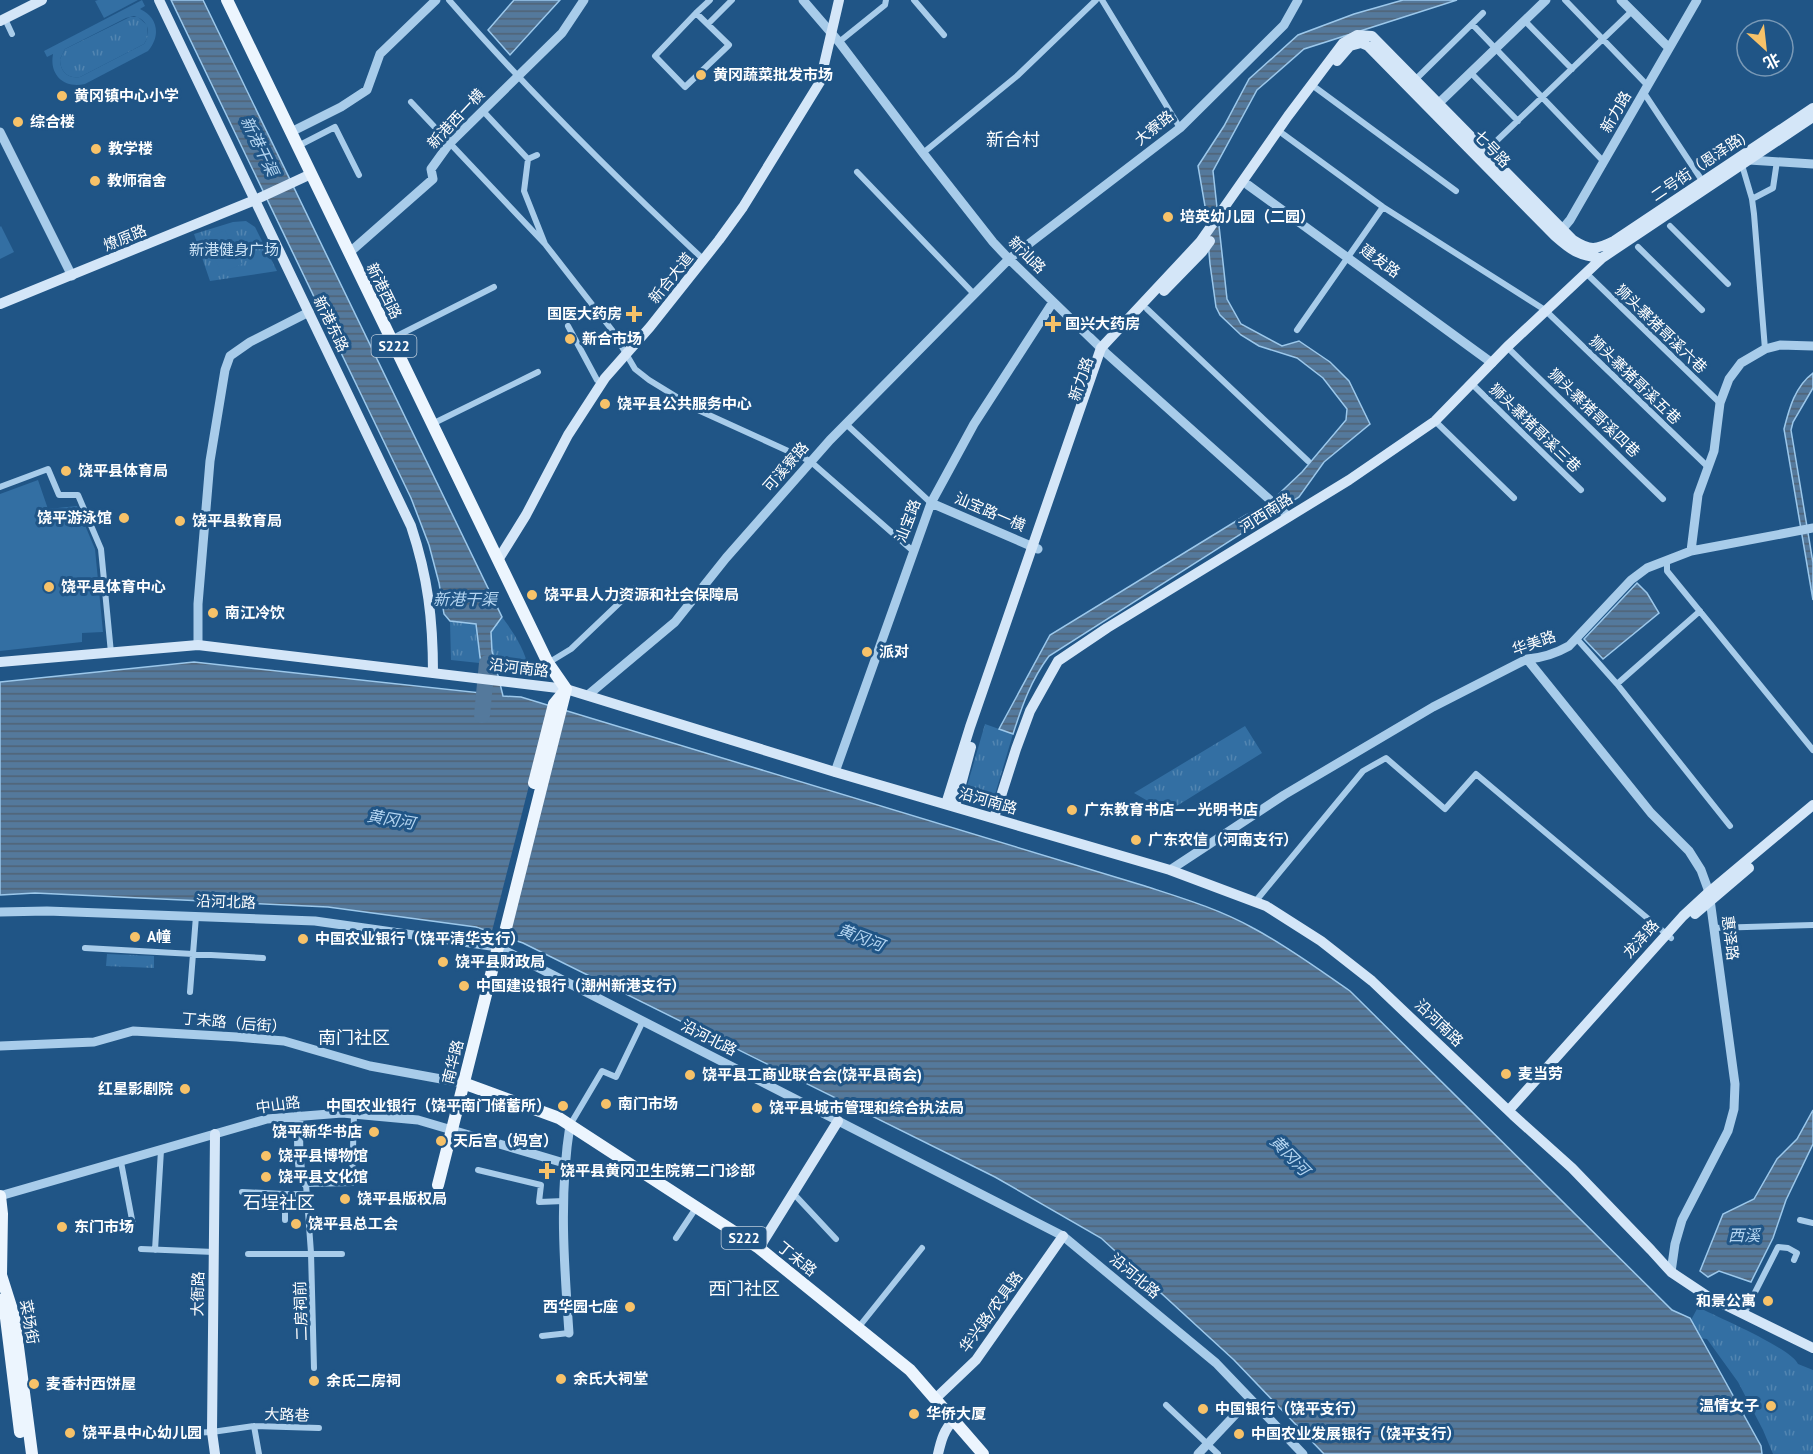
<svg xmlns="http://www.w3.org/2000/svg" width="1813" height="1454" viewBox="0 0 1813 1454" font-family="'PT Sans','Noto Sans SC',sans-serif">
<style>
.grass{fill:url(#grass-tufts)}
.pitch{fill:#336fa3;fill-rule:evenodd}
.water{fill:url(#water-rules);stroke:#9cc8eb;stroke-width:1.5}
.pier{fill:#205586}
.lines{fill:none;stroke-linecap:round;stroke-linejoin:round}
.river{stroke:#54799c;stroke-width:16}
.minor{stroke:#a8ccea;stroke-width:6}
.tertiary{stroke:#a8ccea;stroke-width:9}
.secondary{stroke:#d4e6f8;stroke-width:10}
.primary{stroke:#ecf5fe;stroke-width:12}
.poi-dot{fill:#f7c269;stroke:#205586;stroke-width:2}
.labels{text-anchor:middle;stroke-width:6;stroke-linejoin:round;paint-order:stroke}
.shield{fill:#205586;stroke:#bcccdb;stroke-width:1.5}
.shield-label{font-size:14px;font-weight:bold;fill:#fff}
.poi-label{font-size:15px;font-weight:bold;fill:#fff;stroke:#205586;text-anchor:start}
.street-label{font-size:15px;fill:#fff;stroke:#205586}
.park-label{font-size:15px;fill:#cde4f7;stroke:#205586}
.water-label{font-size:16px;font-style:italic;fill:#b4d5f1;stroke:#205586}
.quarter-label{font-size:18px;fill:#fff;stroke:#205586}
</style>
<defs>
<pattern id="grass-tufts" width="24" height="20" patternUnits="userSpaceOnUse" patternTransform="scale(1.5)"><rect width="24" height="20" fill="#336fa3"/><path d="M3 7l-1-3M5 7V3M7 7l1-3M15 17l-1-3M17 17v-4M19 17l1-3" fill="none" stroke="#5285b1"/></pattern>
<pattern id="water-rules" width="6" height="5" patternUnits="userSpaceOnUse" patternTransform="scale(1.5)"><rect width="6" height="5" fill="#54799c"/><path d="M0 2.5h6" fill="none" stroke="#506274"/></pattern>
</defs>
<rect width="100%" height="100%" fill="#205586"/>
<!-- grass -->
<path class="grass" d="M 130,17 L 138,17 L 147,25 L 148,37 L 144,44 L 80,77 C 68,79 60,72 60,59 L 65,49 Z
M 246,221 L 255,227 L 277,271 L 210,281 L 194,234 L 233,222 Z
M 502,617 C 512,630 526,651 528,668 L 451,660 L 450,621 L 476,624 L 478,633 L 491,631 Z
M 985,724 L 1013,734 L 991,808 L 963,800 Z
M 1245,726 L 1262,753 L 1167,812 L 1134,793 Z
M 107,954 L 154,956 L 154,968 L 106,966 Z
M 1698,1307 C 1717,1317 1791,1348 1798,1364 L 1813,1370 L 1813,1454 L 1773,1454 L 1763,1430 L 1738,1382 L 1707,1339 L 1693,1337 L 1690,1322 Z"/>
<!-- pitch -->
<path class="pitch" d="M 98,0 L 138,0 L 104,18 L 95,1 Z
M 142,0 L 145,6 L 140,9 C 158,17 161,36 148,51 L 85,84 C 64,89 49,75 53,54 L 47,57 L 44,51 ZM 134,16 C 148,20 152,32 144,44 L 80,77 C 68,79 60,72 60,59 L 65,49 L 126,18 Z
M 1,226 L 14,252 L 0,259 L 0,227 Z
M 225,230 L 242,264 L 222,273 L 205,240 Z
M 38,480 L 48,509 L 77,506 L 95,549 L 103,632 L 82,633 L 82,642 L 0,651 L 0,494 Z"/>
<!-- water -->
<path class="water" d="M 171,0 L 203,0 L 502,617 L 491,632 L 492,651 L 503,696 L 521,697 L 1145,886 C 1182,898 1219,909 1253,928 C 1287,946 1318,969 1350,991 L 1672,1310 L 1690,1318 L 1761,1446 L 1762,1454 L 1324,1454 L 1234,1360 L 1101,1238 L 995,1177 L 523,943 L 476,927 L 328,907 L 35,893 L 0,895 L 0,682 L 194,662 L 490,694 L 480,657 L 476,624 L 450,621 L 444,614 L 439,583 L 429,545 L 411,498 Z
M 514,0 L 560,0 L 510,55 L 488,30 Z
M 1403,0 L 1457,0 L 1304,49 L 1257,90 L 1213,171 L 1227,299 L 1241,324 L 1282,346 L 1299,341 L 1330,362 L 1349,381 L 1370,424 L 1324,462 L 1299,497 L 1049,656 C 1031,680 1022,706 1013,734 L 999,729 L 1050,635 L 1246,515 L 1266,506 L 1302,472 L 1346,420 L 1347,409 L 1323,378 L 1297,358 L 1259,346 L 1241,335 L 1220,315 L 1216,307 L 1210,264 L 1205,206 L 1198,166 L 1224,126 L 1249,79 L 1298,35 L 1354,14 Z
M 1813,373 L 1813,388 L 1793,422 L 1791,430 L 1813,563 L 1813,600 L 1784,429 C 1789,409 1795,386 1813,373 Z
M 1637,583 L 1647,593 L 1659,613 L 1603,659 L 1584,639 Z
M 1813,1110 L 1813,1144 L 1786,1200 L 1773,1238 L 1751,1282 L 1719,1271 L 1708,1277 L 1700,1271 L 1723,1214 L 1754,1199 L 1777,1159 L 1797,1139 Z"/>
<!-- pier -->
<path class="pier" d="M 550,703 L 509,941 L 491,935 Z"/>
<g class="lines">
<!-- river -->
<path class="river" d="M 482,715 L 487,663"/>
<!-- minor -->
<path class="minor" d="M 449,0 C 529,92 615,177 704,260
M 914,0 L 944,35
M 1102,0 L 1180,128
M 1565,0 L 1648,86
M 696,13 L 729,45 L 685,87 L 655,56 Z
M 696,13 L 710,0
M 5,19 L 12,34
M 1524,20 L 1572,69
M 708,24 L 732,0
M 1472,24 L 1604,162
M 839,42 L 885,5 L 886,0
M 1470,72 L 1518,121
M 1415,80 L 1483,13
M 1316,88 L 1456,191
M 1644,93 L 1703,182
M 411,102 L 545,244 L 524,191 L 528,159
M 483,111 L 528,159 L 537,155
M 1283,134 L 1383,207 L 1545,310 L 1708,467
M 298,146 L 335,127 L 359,175
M 1486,151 L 1632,11
M 923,153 L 1017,76 L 1096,0
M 1742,165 L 1752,199 L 1754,214 L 1765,349
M 857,172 L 974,294
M 1752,199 L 1773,188 L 1777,161
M 1670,226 L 1728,284
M 545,244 L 612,330 L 635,369 L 649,380 L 698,410 L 810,461 L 913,551
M 1638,247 L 1702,310
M 1586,273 L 1720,403
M 1147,309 L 1308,461
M 568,326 L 597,380 L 602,383
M 1297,330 L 1383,207
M 391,339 L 494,287
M 1507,347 L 1663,499
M 1472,384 L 1581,490
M 1435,421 L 1514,498
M 432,424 L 538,372
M 846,424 L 931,503
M 0,487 L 48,469 L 59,495 L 78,495 L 101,549 L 111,653
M 1667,560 L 1667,571 L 1813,750
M 1577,639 L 1617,684 L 1700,611
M 548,663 L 571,649 L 634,589
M 1617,684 L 1730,826
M 1255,902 L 1363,771 L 1386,758 L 1445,809 L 1476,774 L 1671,938
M 1713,928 L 1813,925
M 85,948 L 263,958
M 190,992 L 196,916
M 570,1125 L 602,1071 L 616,1077 L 643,1021
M 121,1162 L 133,1225
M 478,1170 L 541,1185 L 539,1202 L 564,1201
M 242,1192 L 285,1194
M 793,1193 L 836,1239
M 285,1220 L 285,1194 L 308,1194
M 1800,1220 L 1813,1223
M 676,1238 L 696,1208
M 141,1249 L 214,1252
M 155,1250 L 161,1150
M 248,1254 L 342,1254
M 1744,1314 L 1778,1247 L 1788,1248 L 1797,1253 L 1794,1260
M 858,1328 L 922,1248
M 542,1336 L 569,1333
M 314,1368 L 311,1253 L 306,1184 L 352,1183 L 354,1114
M 1166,1405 L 1218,1454
M 254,1426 L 259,1454
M 169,1434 L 212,1432 L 254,1426 L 319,1428"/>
<!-- tertiary -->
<path class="tertiary" d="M 803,0 L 839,42 L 923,153 L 993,242 L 1009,259 L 1106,353 L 1289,517
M 1621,0 L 1669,48
M 1439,103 L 1546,0
M 0,132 L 72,276
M 291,132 L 341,107 L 367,90 L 380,54 L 436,0
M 1749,160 L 1813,164
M 1248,185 L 1492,363
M 1559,233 L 1570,220 L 1697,0
M 349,253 L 433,179 L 431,169 L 449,144 L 562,33 L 584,0
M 931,503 L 1038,549
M 1691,551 L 1813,528
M 198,645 L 198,604 L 210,461 L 225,370 L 230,356 L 250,342 L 309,312
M 1527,659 L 1651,813 L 1689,851 L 1701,870 L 1709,892 L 1735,1084 L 1734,1109 L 1728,1131 L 1682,1220 L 1675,1244 L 1671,1272
M 588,695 L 675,622 L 726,558 L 830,440 L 1009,259 L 1180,128 L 1284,25 L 1298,0
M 835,772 L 931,503 L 974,424 L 1053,302
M 1170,870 L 1284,795 L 1433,707 L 1527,659 C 1543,658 1555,654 1569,646 L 1631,580 L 1647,568 L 1691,551 L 1698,495 L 1714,451 L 1720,403 L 1729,379 L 1741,363 L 1765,349 L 1780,345 L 1813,346
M 0,912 L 47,911 L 315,921 L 498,947 L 1063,1236 L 1216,1363 L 1303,1454
M 0,1046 L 94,1042 L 133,1031 L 237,1037 L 284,1041 L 370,1066 L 463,1083
M 299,1116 C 299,1132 296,1173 306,1184
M 0,1196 L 267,1119 L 342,1113 L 418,1120 L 564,1163
M 569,1333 C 564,1264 559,1194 570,1125
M 1198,1454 L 1250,1399"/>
<!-- secondary -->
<path class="secondary" d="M 159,0 L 411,526 C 428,577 433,620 433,673
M 0,21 L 42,0
M 1337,61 L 1350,46 L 1361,43 L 1368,46 L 1555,236 C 1572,251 1579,256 1602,258
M 1164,291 L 1202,252 L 1210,241
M 0,304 L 255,200 L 311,174
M 498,560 L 526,515 L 568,435 L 605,378 L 650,327 L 719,240 L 743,207 L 820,82 L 839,0
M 0,662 L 198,645 L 566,689 L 835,772 L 1170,870 L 1266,906 L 1321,941 L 1372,981 L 1513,1115 L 1572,1168 L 1651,1250 L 1671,1272 L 1707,1296 L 1813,1348
M 946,804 L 970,727 L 1101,348 L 1200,242 L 1288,116 L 1343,43 L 1357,35 L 1372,36 L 1573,240 C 1590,251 1596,250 1614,241 L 1813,108
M 955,807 L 971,747
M 994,818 L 1016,749 L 1030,711 L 1058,661 L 1107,628 L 1349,480 L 1435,421 L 1507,347 L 1602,258 L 1813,117
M 1695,914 L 1749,868
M 1509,1110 L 1683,916 L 1709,892 L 1813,805
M 215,1134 L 212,1432 L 215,1454
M 759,1248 L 838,1121
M 935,1399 L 976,1360 L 1063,1236
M 938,1454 C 941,1441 944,1429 954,1420"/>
<!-- primary -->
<path class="primary" d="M 227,0 L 548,663 L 566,689
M 534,783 L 554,704 L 563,693
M 463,1083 L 559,1118 L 759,1248 L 910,1370 L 983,1454
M 438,1185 L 498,947 L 503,940 L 566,689
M 0,1196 L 2,1214 L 1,1275 L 14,1316 L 32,1454
M 0,1300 L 6,1318 L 20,1432"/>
</g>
<!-- markers -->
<g class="poi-dot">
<circle cx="701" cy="75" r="6"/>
<circle cx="62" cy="96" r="6"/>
<circle cx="18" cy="122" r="6"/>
<circle cx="96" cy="149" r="6"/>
<circle cx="95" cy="181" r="6"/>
<circle cx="1168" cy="217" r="6"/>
<path d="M631 305h6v6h6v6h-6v6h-6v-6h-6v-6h6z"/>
<path d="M1050 315h6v6h6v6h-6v6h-6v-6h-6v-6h6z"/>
<circle cx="570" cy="339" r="6"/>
<circle cx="605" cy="404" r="6"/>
<circle cx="66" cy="471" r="6"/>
<circle cx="124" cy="518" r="6"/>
<circle cx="180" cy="521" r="6"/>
<circle cx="49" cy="587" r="6"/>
<circle cx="532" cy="595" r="6"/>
<circle cx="213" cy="613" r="6"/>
<circle cx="867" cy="652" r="6"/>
<circle cx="1072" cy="810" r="6"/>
<circle cx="1136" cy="840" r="6"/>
<circle cx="135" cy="937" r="6"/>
<circle cx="303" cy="939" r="6"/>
<circle cx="443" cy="962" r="6"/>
<circle cx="464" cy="986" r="6"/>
<circle cx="1506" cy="1074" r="6"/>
<circle cx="690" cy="1075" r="6"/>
<circle cx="185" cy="1089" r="6"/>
<circle cx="606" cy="1104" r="6"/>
<circle cx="563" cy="1106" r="6"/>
<circle cx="757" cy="1108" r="6"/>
<circle cx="374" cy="1132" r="6"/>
<circle cx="441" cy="1141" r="6"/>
<circle cx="266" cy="1156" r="6"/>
<path d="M544 1162h6v6h6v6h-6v6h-6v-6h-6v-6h6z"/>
<circle cx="266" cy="1177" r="6"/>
<circle cx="345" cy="1199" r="6"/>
<circle cx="296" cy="1224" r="6"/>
<circle cx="62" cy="1227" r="6"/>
<circle cx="1768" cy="1301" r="6"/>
<circle cx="630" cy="1307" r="6"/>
<circle cx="561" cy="1379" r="6"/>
<circle cx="314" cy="1381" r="6"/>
<circle cx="34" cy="1384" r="6"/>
<circle cx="1771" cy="1406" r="6"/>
<circle cx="1203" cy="1409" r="6"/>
<circle cx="914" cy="1414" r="6"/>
<circle cx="70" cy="1433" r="6"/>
<circle cx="1239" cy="1434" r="6"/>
</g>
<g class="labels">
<!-- shield labels -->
<g class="shield">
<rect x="371.5" y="335" width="45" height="22" rx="4.5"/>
<rect x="721.5" y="1227" width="45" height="22" rx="4.5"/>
</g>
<g class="shield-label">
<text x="394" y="351">S222</text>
<text x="744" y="1243">S222</text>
</g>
<!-- poi labels -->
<g class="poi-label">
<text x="713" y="80">黄冈蔬菜批发市场</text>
<text x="74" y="101">黄冈镇中心小学</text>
<text x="30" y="127">综合楼</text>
<text x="108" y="154">教学楼</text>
<text x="107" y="186">教师宿舍</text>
<text x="1180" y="222">培英幼儿园（二园）</text>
<text x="622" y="319" text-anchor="end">国医大药房</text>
<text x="1065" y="329">国兴大药房</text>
<text x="582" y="344">新合市场</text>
<text x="617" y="409">饶平县公共服务中心</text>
<text x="78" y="476">饶平县体育局</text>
<text x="112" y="523" text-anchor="end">饶平游泳馆</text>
<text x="192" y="526">饶平县教育局</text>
<text x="61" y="592">饶平县体育中心</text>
<text x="544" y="600">饶平县人力资源和社会保障局</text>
<text x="225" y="618">南江冷饮</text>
<text x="879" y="657">派对</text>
<text x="1084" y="815">广东教育书店——光明书店</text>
<text x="1148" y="845">广东农信（河南支行）</text>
<text x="147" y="942">A幢</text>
<text x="315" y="944">中国农业银行（饶平清华支行）</text>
<text x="455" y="967">饶平县财政局</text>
<text x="476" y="991">中国建设银行（潮州新港支行）</text>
<text x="1518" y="1079">麦当劳</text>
<text x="702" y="1080">饶平县工商业联合会(饶平县商会)</text>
<text x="173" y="1094" text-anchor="end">红星影剧院</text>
<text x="618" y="1109">南门市场</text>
<text x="551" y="1111" text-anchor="end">中国农业银行（饶平南门储蓄所）</text>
<text x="769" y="1113">饶平县城市管理和综合执法局</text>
<text x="362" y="1137" text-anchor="end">饶平新华书店</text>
<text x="453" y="1146">天后宫（妈宫）</text>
<text x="278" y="1161">饶平县博物馆</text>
<text x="560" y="1176">饶平县黄冈卫生院第二门诊部</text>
<text x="278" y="1182">饶平县文化馆</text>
<text x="357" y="1204">饶平县版权局</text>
<text x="308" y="1229">饶平县总工会</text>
<text x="74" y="1232">东门市场</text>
<text x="1756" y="1306" text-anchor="end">和景公寓</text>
<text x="618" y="1312" text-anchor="end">西华园七座</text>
<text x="573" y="1384">余氏大祠堂</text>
<text x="326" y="1386">余氏二房祠</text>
<text x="46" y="1389">麦香村西饼屋</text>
<text x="1759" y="1411" text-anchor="end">温情女子</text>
<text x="1215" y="1414">中国银行（饶平支行）</text>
<text x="926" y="1419">华侨大厦</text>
<text x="82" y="1438">饶平县中心幼儿园</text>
<text x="1251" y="1439">中国农业发展银行（饶平支行）</text>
</g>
<!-- street labels -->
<g class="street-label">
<text transform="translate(1616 112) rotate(-60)" y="5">新力路</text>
<text transform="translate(456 119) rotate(-47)" y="5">新港西一横</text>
<text transform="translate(1154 128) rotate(-39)" y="5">大寮路</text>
<text transform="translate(1492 149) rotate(46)" y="5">七号路</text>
<text transform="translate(1698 167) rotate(-34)" y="5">二号街（恩泽路)</text>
<text transform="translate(125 238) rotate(-22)" y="5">燎原路</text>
<text transform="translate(1027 255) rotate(45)" y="5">新汕路</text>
<text transform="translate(1380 261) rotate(36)" y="5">建发路</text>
<text transform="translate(671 278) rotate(-51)" y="5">新合大道</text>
<text transform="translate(384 291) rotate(64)" y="5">新港西路</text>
<text transform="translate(331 324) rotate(64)" y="5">新港东路</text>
<text transform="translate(1661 329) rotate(44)" y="5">狮头寨猪哥溪六巷</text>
<text transform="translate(1081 379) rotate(-71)" y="5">新力路</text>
<text transform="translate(1635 380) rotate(44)" y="5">狮头寨猪哥溪五巷</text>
<text transform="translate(1594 413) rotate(44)" y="5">狮头寨猪哥溪四巷</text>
<text transform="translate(1535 428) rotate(44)" y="5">狮头寨猪哥溪三巷</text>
<text transform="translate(786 467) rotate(-49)" y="5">可溪寮路</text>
<text transform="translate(990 512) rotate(23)" y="5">汕宝路一横</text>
<text transform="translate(1266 513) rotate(-32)" y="5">河西南路</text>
<text transform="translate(908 521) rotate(-69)" y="5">汕宝路</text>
<text transform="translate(1534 643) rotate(-19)" y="5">华美路</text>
<text transform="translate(519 668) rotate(7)" y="5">沿河南路</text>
<text transform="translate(988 801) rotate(16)" y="5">沿河南路</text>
<text transform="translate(226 902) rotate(2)" y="5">沿河北路</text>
<text transform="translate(1730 938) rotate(83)" y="5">惠泽路</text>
<text transform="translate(1641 939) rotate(-48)" y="5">龙泽路</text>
<text transform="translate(234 1023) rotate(5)" y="5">丁未路（后街）</text>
<text transform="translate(1439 1023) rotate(44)" y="5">沿河南路</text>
<text transform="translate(709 1038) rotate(27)" y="5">沿河北路</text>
<text transform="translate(453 1062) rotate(-76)" y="5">南华路</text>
<text transform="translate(278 1105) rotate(-8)" y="5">中山路</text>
<text transform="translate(797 1259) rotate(39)" y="5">丁未路</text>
<text transform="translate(1135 1276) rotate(40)" y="5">沿河北路</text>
<text transform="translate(198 1294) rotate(-89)" y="5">大衙路</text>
<text transform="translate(301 1311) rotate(-92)" y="5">二房祠前</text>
<text transform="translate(991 1312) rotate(-54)" y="5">华兴路/农具路</text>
<text transform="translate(29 1322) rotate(80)" y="5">菜场街</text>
<text transform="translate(287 1415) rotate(2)" y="5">大路巷</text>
</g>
<!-- park labels -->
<g class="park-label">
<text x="234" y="255">新港健身广场</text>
</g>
<!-- water labels -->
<g class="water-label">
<text transform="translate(260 146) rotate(64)" y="6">新港干渠</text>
<text x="465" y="605">新港干渠</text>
<text transform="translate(391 819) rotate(10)" y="6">黄冈河</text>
<text transform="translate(861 937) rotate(21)" y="6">黄冈河</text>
<text transform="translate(1290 1155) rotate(46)" y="6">黄冈河</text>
<text x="1744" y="1241">西溪</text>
</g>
<!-- quarter labels -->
<g class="quarter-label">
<text x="1013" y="146">新合村</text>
<text x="354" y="1044">南门社区</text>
<text x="279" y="1209">石埕社区</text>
<text x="744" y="1295">西门社区</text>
</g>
</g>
<!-- north arrow -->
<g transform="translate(1765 48) rotate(153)"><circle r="28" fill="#205586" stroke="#7999b6" stroke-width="1.5"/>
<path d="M0-4.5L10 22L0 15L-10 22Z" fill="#f7c269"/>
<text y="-9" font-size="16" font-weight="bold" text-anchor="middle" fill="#ffffff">北</text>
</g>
</svg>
